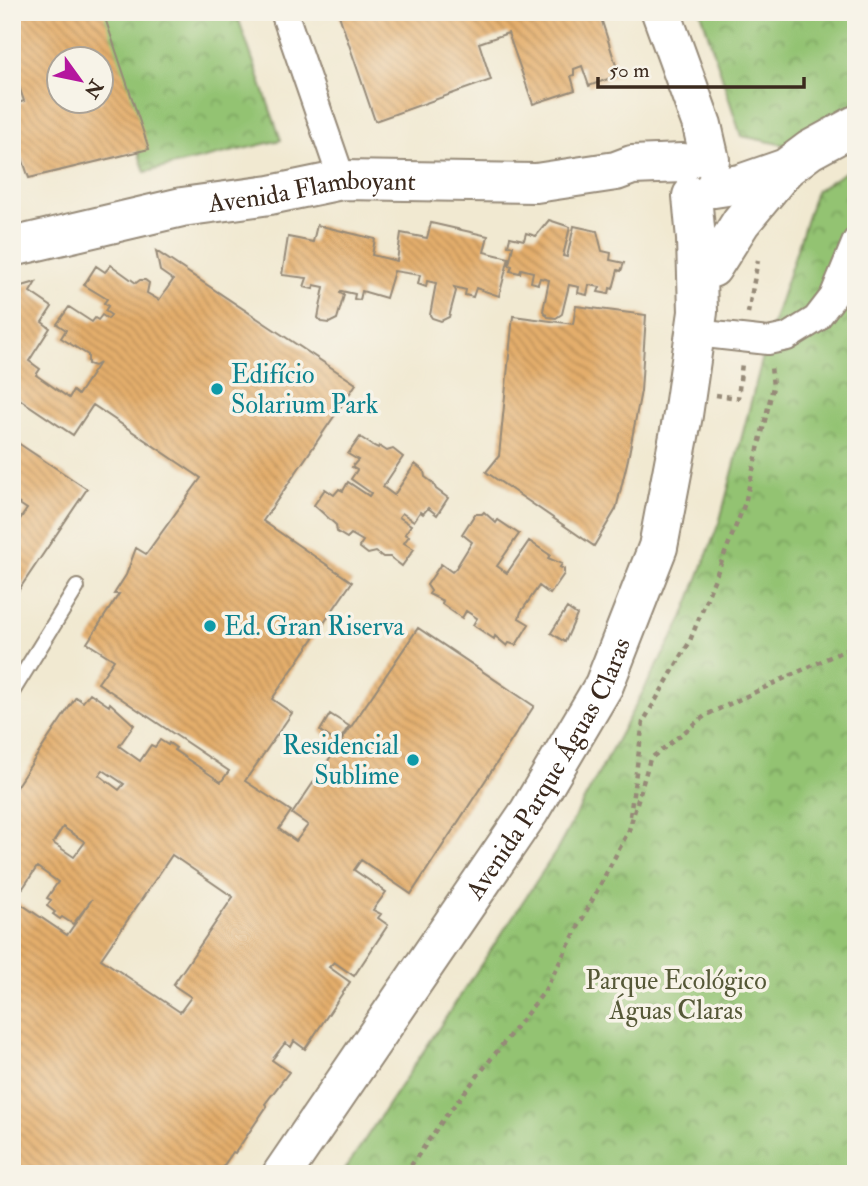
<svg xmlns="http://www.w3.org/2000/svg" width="868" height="1186" viewBox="0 0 868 1186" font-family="'IM FELL Double Pica',serif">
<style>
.park{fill:url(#park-crowns);stroke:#677648;stroke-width:2}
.building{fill:url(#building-back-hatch);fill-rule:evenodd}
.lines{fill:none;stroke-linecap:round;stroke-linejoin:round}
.lane-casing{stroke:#968a78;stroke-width:18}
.street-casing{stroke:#968a78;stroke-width:30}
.secondary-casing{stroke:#968a78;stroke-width:42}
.path{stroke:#968a78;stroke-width:4.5;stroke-dasharray:5 5;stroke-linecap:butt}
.lane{stroke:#fff;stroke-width:14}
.street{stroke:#fff;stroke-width:26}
.secondary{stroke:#fff;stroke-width:38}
.culture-dot{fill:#0f9aa8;stroke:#f7f3e8;stroke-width:2.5}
.labels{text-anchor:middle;stroke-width:7;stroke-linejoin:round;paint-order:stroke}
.street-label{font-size:26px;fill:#3b2a1e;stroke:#f7f3e8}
.culture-label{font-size:26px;fill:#0d838f;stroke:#f7f3e8;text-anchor:start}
.park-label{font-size:26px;fill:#555837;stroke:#f7f3e8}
</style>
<defs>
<pattern id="park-crowns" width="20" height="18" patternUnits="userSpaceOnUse" patternTransform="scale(1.75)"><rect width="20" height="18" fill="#93c372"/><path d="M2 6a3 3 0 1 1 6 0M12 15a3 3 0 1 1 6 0" fill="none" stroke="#799f5d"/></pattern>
<pattern id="building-back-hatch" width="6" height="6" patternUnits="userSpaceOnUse" patternTransform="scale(1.75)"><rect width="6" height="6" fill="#e4ae6c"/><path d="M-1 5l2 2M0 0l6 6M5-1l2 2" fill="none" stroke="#ba8e58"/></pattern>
</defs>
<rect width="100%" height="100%" fill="#f7f3e8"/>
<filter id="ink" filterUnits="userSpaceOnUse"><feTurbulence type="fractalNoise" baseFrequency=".0143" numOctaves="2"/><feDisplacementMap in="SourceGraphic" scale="14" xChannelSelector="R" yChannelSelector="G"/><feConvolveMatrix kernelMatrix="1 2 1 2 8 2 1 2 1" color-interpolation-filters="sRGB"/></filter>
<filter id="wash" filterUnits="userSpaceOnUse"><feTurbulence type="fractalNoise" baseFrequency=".00686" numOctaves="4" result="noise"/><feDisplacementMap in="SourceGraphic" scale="28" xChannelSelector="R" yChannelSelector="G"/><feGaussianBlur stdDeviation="1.57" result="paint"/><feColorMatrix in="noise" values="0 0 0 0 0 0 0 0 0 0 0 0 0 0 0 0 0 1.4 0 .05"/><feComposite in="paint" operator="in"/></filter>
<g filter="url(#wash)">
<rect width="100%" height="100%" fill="#f1e9d1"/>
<!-- park -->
<path class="park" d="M 91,12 L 236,12 L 281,140 L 145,172 Z
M 701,12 L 856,12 L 856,122 L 810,150 L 741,136 Z
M 856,165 L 856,1174 L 342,1174 L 557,850 L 683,618 L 720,520 L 767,341 L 816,191 Z"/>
<g id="blocks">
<!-- building -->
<path class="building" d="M 12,12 L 103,12 L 149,149 L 29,178 L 12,129 L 12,105 L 24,101 L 12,65 ZM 60,60 L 102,60 L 102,102 L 60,102 Z
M 338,12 L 599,12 L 619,75 L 589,86 L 582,66 L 574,69 L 574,75 L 571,76 L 575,90 L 533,104 L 508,33 L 479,43 L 491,80 L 375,121 Z
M 549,220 L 570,227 L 563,256 L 567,257 L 574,226 L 597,231 L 602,251 L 611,253 L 610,260 L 624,263 L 621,271 L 618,270 L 613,289 L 610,288 L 609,294 L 598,292 L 600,287 L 589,285 L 587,295 L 578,293 L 579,287 L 569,285 L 562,314 L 556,318 L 548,317 L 543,311 L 549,280 L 540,278 L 538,284 L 531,282 L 533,272 L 521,269 L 520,273 L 510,271 L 512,266 L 509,265 L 513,246 L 508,245 L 510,237 L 524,240 L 526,233 L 536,236 Z
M 431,223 L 488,236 L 484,252 L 509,258 L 499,296 L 476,288 L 473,297 L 465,295 L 466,290 L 454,287 L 456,291 L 449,317 L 441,321 L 432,318 L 430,315 L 436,283 L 427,281 L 426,287 L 418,284 L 420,275 L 394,271 L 386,298 L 362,291 L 360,300 L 354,299 L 355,294 L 341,291 L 340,293 L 344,295 L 337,319 L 329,323 L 322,322 L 318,318 L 324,287 L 314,285 L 313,289 L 304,287 L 307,278 L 282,275 L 288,237 L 313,242 L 317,225 L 375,239 L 372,255 L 397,261 L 401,233 L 427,238 Z
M 156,251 L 356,384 L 263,521 L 352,582 L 272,699 L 292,713 L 245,781 L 291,811 L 279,829 L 296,841 L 308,825 L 292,814 L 418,628 L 534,706 L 411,894 L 361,860 L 354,870 L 386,892 L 373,910 L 381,914 L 378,918 L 388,925 L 354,976 L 334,962 L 329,967 L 350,982 L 305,1049 L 294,1041 L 291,1047 L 285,1043 L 272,1060 L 289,1072 L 265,1104 L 267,1106 L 235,1153 L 233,1152 L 218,1174 L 14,1174 L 12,1172 L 12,898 L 67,935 L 92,899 L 73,924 L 62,917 L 60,919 L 53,914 L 55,912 L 47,906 L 51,900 L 47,898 L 58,882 L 37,867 L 23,888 L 12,881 L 12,793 L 76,697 L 83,702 L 90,693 L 109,706 L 110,703 L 134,725 L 119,746 L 140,761 L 151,745 L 155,747 L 160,740 L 168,745 L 169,743 L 176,748 L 174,750 L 221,782 L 229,771 L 98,683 L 114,660 L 87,643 L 119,594 L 114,594 L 126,575 L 136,548 L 146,554 L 201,478 L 93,405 L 73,435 L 12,394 L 12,289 L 36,282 L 30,292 L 52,307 L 42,322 L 50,328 L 29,361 L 40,369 L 36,375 L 69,398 L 73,391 L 78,395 L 99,363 L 94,366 L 88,364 L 88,355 L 61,338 L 66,330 L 57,324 L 69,307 L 92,322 L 95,318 L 98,320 L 102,315 L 108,319 L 111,315 L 105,311 L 108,306 L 104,303 L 107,299 L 84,285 L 96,266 L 105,272 L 111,265 L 136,283 L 140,280 L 145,280 L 149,283 L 147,293 L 159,300 L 173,280 L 160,271 ZM 103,770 L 124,784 L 119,790 L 99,775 ZM 63,827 L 85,842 L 74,857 L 53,843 ZM 172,855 L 233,897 L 173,985 L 191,997 L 180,1012 L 101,959 Z
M 576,306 L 646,315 L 641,391 L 628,459 L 616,509 L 594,546 L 486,472 L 499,456 L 513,316 L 573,324 Z
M 360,437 L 372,445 L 378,448 L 379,446 L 387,451 L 393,449 L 403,457 L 383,487 L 394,495 L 415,464 L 424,471 L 425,477 L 433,483 L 436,489 L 448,498 L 437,515 L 428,508 L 423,514 L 420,512 L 414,521 L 402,513 L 399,517 L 411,525 L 405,534 L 409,536 L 404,543 L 414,549 L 402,566 L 390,557 L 383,557 L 376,552 L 368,554 L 359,547 L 363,541 L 351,534 L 347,538 L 337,532 L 336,525 L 314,505 L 325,489 L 334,495 L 339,489 L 343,491 L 348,482 L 369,496 L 371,493 L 351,479 L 357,470 L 352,467 L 358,460 L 348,454 Z
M 12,439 L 87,489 L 12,600 L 12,531 L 27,509 L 12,499 Z
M 484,512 L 496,523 L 498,520 L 519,534 L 497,566 L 507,573 L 529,541 L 550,555 L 548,558 L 562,564 L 560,567 L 564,569 L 564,574 L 550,594 L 539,586 L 521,612 L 519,618 L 529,624 L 516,645 L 509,643 L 507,646 L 495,636 L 494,639 L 473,625 L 477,618 L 466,611 L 462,618 L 442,604 L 443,601 L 429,594 L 431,591 L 427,585 L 441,564 L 452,572 L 456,568 L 472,542 L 462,534 L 475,514 L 482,514 Z
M 567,608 L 577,615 L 565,642 L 551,633 Z
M 330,714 L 349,726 L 338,743 L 320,731 Z"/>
</g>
</g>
<g filter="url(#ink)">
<use href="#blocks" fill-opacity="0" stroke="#968a78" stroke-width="2"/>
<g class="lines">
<!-- lane casing -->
<g class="lane-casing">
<path id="lane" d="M 12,692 L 77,587"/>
</g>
<!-- street casing -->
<g class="street-casing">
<path id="street" d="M 284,12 L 342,180
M 696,333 L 768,341 L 787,337 L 816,319 L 833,297 L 856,241"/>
</g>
<!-- secondary casing -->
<g class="secondary-casing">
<g id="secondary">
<path d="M 661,12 L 702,125 L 710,160"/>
<path d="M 714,188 L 740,184 L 786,168 L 810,150 L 856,125"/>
<path id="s1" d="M 12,247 L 182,207 L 270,195 L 342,180 L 536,183 L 616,171 L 632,165 L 683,163"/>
<path d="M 712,268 L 741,222 L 785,169"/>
<path id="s2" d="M 282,1174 L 529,812 L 604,685 L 658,547 L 683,415 L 698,312 L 696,239 L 692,196"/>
</g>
</g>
<!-- path -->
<path class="path" d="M 748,313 L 758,260
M 716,395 L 738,398 L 742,363
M 630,816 L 643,722 L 689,643 L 745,503 L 773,387 L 771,366
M 405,1174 L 445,1117 L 544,992 L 629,830 L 650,759 L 706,715 L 856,645"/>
<!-- lane -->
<use href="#lane" class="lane"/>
<!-- street -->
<use href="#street" class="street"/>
<!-- secondary -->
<use href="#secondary" class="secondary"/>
</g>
</g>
<!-- markers -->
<g class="culture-dot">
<circle cx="217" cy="389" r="7"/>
<circle cx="210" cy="626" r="7"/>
<circle cx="413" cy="760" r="7"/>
</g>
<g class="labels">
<!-- street labels -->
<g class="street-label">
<text dy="9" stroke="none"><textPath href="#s1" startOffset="306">Avenida Flamboyant</textPath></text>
<text dy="9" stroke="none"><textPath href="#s2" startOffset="486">Avenida Parque Águas Claras</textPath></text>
</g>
<!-- culture labels -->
<g class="culture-label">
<text x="231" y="383">Edifício<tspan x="231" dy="30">Solarium Park</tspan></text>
<text x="224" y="635">Ed. Gran Riserva</text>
<text x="399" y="754" text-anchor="end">Residencial<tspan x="399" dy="30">Sublime</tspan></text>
</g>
<!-- park labels -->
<g class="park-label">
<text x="676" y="989">Parque Ecológico<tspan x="676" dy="30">Águas Claras</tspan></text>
</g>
</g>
<!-- margin -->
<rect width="868" height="1186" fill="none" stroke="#f7f3e8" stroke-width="42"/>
<!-- north arrow -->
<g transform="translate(80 80) rotate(123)"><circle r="33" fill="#f7f3e8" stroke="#aca397" stroke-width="2"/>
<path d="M0-5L12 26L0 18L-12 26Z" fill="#b5179e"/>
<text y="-10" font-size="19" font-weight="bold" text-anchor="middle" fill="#3b2a1e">N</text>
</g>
<!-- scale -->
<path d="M598 77v10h206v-10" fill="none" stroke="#3b2a1e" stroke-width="3.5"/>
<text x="609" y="77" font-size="21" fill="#3b2a1e" stroke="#f7f3e8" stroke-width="5" paint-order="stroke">50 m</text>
</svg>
